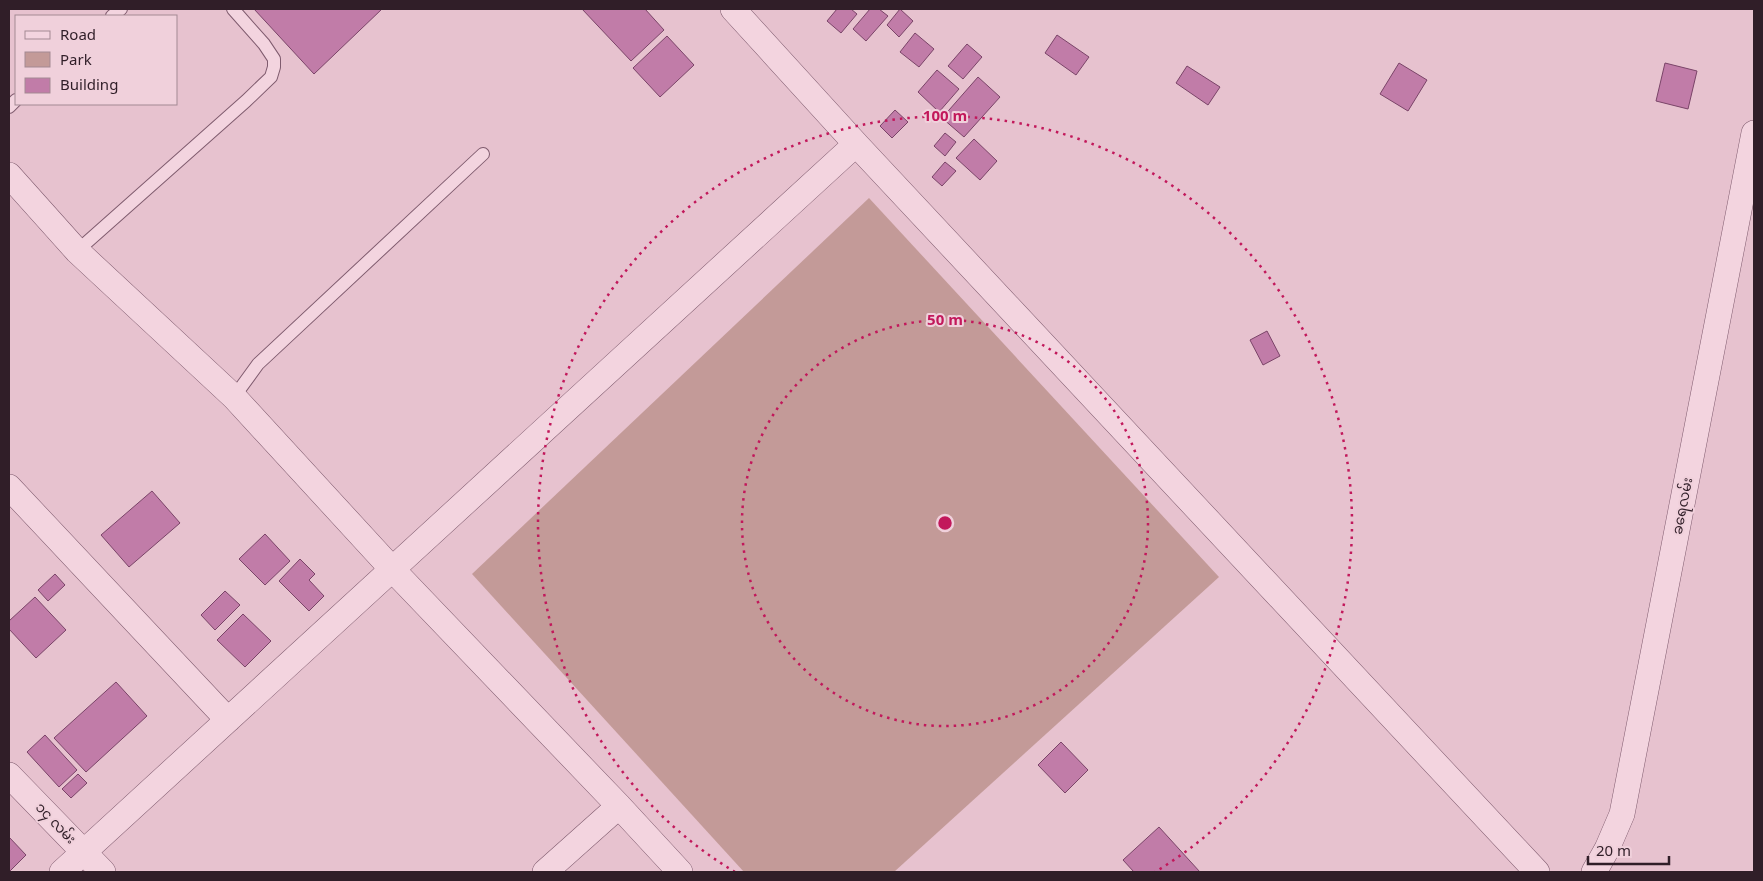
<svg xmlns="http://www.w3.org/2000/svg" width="1763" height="881" viewBox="0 0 1763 881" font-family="Georgia,'Noto Sans Myanmar',serif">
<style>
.green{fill:#c39a98}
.building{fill:#c17ca8;stroke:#7a4468}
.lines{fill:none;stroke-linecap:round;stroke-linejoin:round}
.service-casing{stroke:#7f5b6e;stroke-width:14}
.minor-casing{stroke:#7f5b6e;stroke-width:26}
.service{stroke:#f3d4df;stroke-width:12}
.minor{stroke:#f3d4df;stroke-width:25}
.ring{fill:none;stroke:#c2185b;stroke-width:2.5;stroke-dasharray:2.5 5}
.labels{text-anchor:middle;stroke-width:4;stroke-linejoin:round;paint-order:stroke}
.street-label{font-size:14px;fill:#301e28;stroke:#f0d0db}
.centre{fill:#c2185b;stroke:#f0d0db;stroke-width:2.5}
.ring-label{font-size:15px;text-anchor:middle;font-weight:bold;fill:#c2185b;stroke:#f0d0db;stroke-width:4;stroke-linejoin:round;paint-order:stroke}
</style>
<rect width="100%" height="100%" fill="#e7c2cf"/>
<!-- green -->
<path class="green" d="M 869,198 L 1219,577 L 894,872 L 744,872 L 472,574 Z"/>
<!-- building -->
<path class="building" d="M 254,9 L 382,9 L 314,74 Z
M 582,9 L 645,9 L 664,30 L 631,61 Z
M 837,9 L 851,9 L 857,14 L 841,33 L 827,21 Z
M 870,9 L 879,9 L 888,16 L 866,41 L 853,29 Z
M 900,9 L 913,21 L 899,37 L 887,25 Z
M 915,33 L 934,49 L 919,67 L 900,52 Z
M 1057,35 L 1089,57 L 1076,75 L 1045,53 Z
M 667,36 L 694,65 L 660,97 L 633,68 Z
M 967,44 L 982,57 L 963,79 L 948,66 Z
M 1399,63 L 1427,80 L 1408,111 L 1380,94 Z
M 1665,63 L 1697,71 L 1688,109 L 1656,101 Z
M 1187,66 L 1220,87 L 1208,105 L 1176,83 Z
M 937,70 L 959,89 L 939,112 L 918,92 Z
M 978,77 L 1000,97 L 964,137 L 942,118 Z
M 895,110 L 908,122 L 892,138 L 880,126 Z
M 945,133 L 956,142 L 945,156 L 934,146 Z
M 974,139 L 997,161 L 980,180 L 956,158 Z
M 945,162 L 956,171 L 942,186 L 932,177 Z
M 1267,331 L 1280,356 L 1263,365 L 1250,340 Z
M 152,491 L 180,523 L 129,567 L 101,535 Z
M 265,534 L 290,561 L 265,585 L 239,559 Z
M 300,559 L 315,574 L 309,580 L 324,596 L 309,611 L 279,581 Z
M 55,574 L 65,585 L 48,601 L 38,590 Z
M 225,591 L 240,605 L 215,630 L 201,615 Z
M 35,597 L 66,630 L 36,658 L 9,629 L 9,621 Z
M 243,614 L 271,641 L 245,667 L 217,640 Z
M 116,682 L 147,716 L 86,772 L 54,738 Z
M 45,735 L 77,770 L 59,787 L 27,752 Z
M 1061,742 L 1088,770 L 1065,793 L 1038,765 Z
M 78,774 L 87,783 L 71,798 L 62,789 Z
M 1159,827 L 1200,872 L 1134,872 L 1123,860 Z
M 9,837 L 26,855 L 9,872 Z"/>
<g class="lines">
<!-- service casing -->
<g class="service-casing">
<path id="service" d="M 112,16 L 121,9
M 9,107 L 16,100
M 77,251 L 246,101 L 271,77 L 274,67 L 274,59 L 264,44 L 233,9
M 234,397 L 258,364 L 483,154"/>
</g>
<!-- minor casing -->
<g class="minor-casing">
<path id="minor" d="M 733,9 L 856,144 L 1537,872
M 9,175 L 77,251 L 234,397 L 392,569 L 619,806 L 680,872
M 9,487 L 228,720
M 9,775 L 103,872
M 62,872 L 856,144
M 545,872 L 619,806
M 1594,872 L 1607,849 L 1622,814 L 1754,133"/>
</g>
<!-- service -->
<use href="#service" class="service"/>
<!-- minor -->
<use href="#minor" class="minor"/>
</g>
<!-- distance rings -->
<g class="ring">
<circle cx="945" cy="523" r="203"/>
<path d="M735 872A407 407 0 1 1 1155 872"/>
</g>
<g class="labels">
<!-- street labels -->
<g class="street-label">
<text transform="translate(1682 506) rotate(-79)" y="5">ခရေလမ်း</text>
<text transform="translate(56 823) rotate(46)" y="5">၁၄ လမ်း</text>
</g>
</g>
<circle cx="945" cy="523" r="8" class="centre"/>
<g class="ring-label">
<text x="945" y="121">100 m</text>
<text x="945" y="325">50 m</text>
</g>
<!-- border -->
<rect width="1763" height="881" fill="none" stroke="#301e28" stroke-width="20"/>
<!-- legend -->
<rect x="15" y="15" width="162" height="90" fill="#f0d0db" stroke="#a38993"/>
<rect x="25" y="31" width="25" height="8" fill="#f3d4df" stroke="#a38993"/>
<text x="60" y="40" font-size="15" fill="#301e28">Road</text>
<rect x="25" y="52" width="25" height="15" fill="#c39a98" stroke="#a38993"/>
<text x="60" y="65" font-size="15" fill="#301e28">Park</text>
<rect x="25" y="78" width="25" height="15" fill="#c17ca8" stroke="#a38993"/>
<text x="60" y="90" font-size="15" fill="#301e28">Building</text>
<!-- scale -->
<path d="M1588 856v8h81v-8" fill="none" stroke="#301e28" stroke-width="2.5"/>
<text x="1596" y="856" font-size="15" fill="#301e28" stroke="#f0d0db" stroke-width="4" paint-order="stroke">20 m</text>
</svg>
